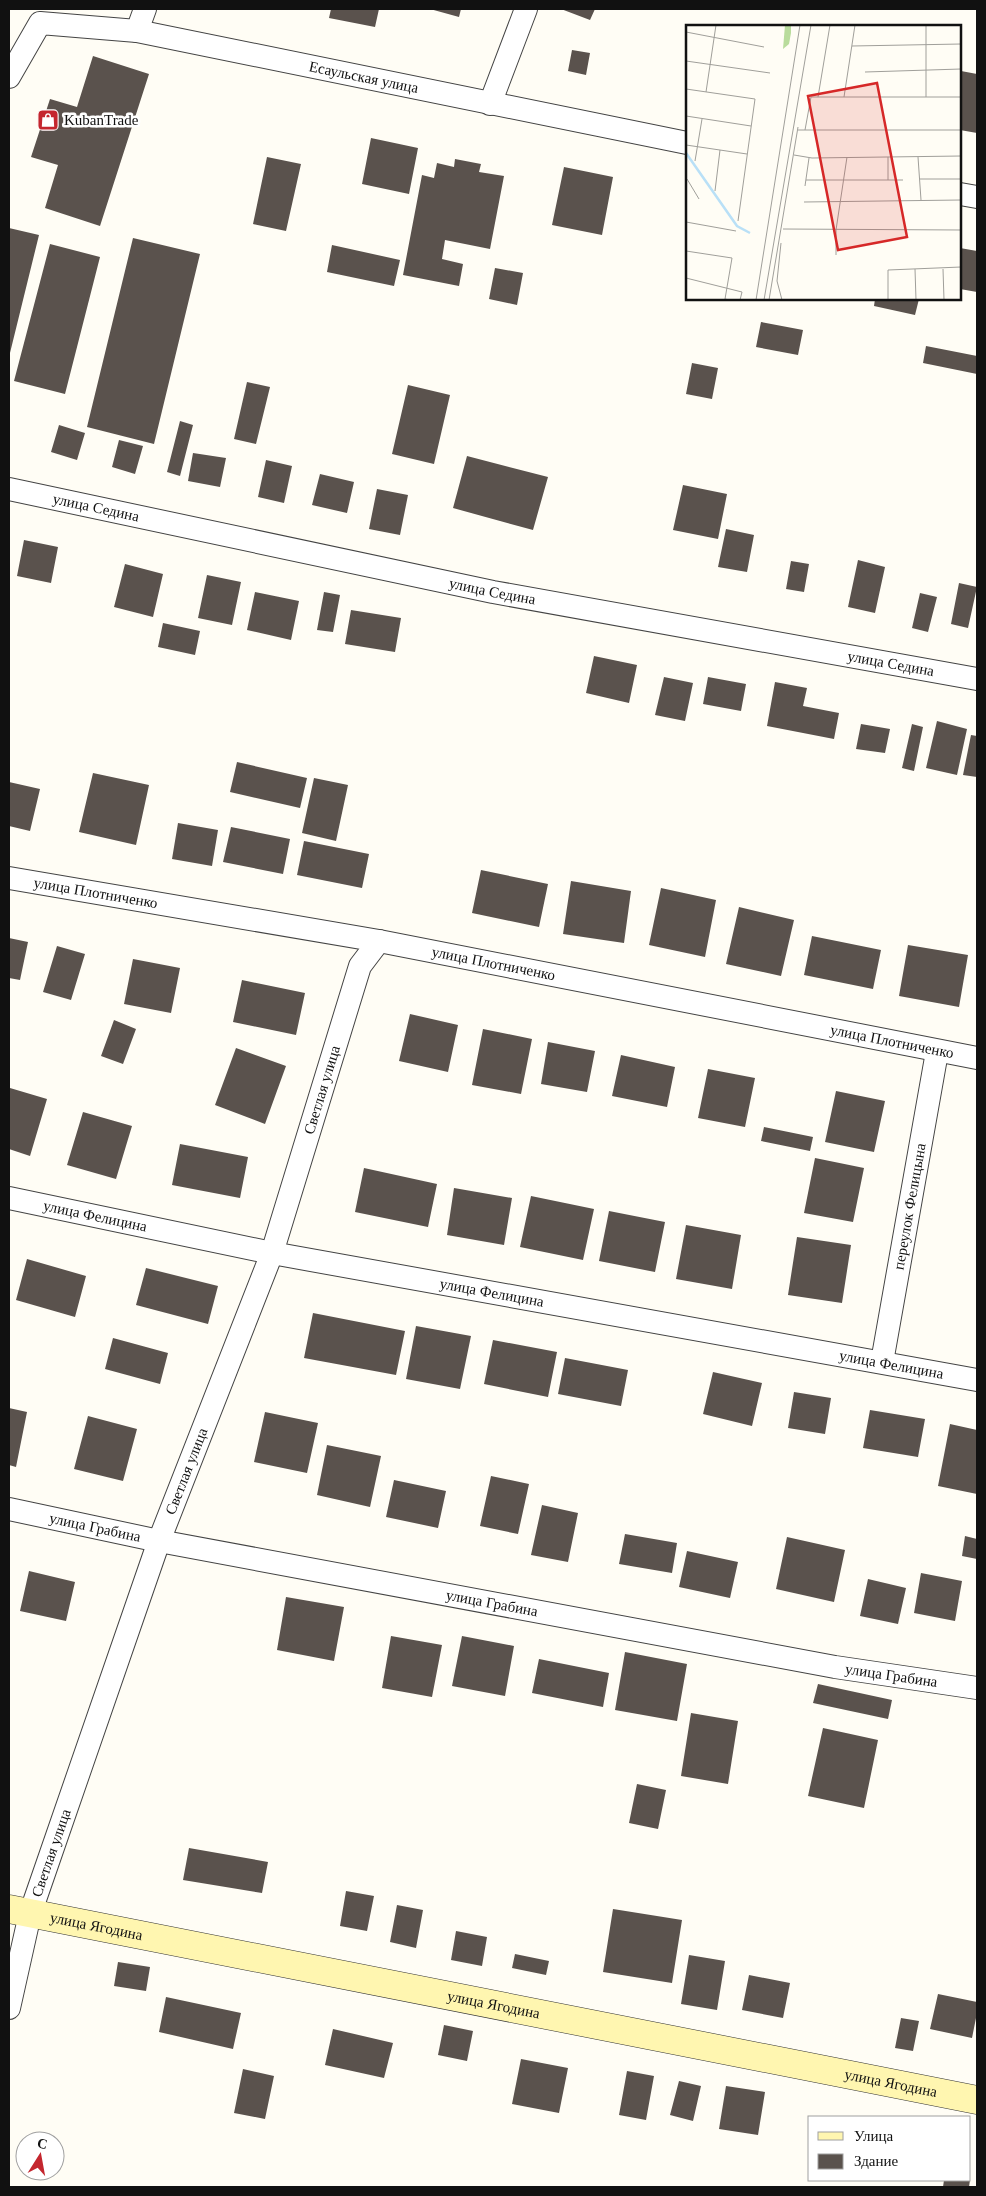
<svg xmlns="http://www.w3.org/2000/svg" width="986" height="2196" viewBox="0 0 986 2196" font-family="Georgia,serif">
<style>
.building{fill:#5a524d}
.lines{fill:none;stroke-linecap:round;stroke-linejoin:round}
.street-casing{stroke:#444;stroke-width:24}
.secondary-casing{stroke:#333;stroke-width:29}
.street{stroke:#fff;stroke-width:22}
.secondary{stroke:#fff6b0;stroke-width:28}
.labels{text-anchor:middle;stroke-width:5;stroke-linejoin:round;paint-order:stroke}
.street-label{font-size:15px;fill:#111;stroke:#fff}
.poi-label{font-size:15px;fill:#111;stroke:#fff;text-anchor:start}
.inset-river{fill:none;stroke:#b9e0f7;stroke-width:2.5}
.inset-road{fill:none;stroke:#a09f9a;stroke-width:1}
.view{fill:#d62828;fill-opacity:0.15;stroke:#d62828;stroke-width:2.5}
.inset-edge{fill:none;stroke:#111;stroke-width:2.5}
</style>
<rect width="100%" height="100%" fill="#fffdf5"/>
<!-- building -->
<path class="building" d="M 331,9 L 379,9 L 375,27 L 329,18 Z
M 430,9 L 461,9 L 459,17 Z
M 561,9 L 595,9 L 590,20 Z
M 572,50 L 590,53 L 586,75 L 568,71 Z
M 93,56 L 149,74 L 100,226 L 45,208 L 58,165 L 31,157 L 50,99 L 77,107 Z
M 961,71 L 977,74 L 977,133 L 960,130 Z
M 371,138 L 418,148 L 409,194 L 362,184 Z
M 267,157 L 301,164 L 286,231 L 253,224 Z
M 455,159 L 481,164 L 479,172 L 504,176 L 490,249 L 445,240 L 442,259 L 463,264 L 459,286 L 403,275 L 422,175 L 434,178 L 437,163 L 454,167 Z
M 564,167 L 613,177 L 602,235 L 552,225 Z
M 9,228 L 39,235 L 9,357 Z
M 133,238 L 200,254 L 154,444 L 87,427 Z
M 50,244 L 100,257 L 65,394 L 14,381 Z
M 332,245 L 400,260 L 394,286 L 327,272 Z
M 960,248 L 977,251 L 977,292 L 960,289 Z
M 495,268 L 523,273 L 517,305 L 489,299 Z
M 875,299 L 919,299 L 915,315 L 874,306 Z
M 761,322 L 803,330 L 798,355 L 756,347 Z
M 926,346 L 977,356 L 977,374 L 923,363 Z
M 692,363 L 718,368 L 712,399 L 686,394 Z
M 247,382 L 270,387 L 256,444 L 234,439 Z
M 408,385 L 450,395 L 434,464 L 392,454 Z
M 180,421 L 193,425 L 180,476 L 167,472 Z
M 59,425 L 85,433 L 77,460 L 51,452 Z
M 119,440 L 143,446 L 135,474 L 112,467 Z
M 193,453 L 226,458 L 220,487 L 188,481 Z
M 467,456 L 548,477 L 533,530 L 453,508 Z
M 266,460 L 292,466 L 284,503 L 258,497 Z
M 320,474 L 354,482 L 347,513 L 312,505 Z
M 683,485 L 727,494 L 718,539 L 673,530 Z
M 377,489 L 408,495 L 400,535 L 369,529 Z
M 726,529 L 754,535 L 747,572 L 718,567 Z
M 24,540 L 58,547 L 51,583 L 17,576 Z
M 858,560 L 885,567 L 875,613 L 848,607 Z
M 791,561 L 809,564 L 804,592 L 786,589 Z
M 125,564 L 163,574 L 153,617 L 114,607 Z
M 207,575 L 241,582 L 232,625 L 198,618 Z
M 959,583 L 977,587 L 968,628 L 951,624 Z
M 255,592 L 299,601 L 291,640 L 247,630 Z
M 324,592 L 340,595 L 333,632 L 317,630 Z
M 920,593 L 937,597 L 928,632 L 912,628 Z
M 351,610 L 401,618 L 395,652 L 345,644 Z
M 163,623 L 200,631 L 195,655 L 158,647 Z
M 594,656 L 637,665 L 629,703 L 586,693 Z
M 664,677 L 693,683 L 685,721 L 655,715 Z
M 708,677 L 746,684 L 741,711 L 703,704 Z
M 775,682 L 807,688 L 803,706 L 839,713 L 834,739 L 767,726 Z
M 937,721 L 967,729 L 957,775 L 926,768 Z
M 861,724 L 890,729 L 885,753 L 856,749 Z
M 912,724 L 923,727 L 914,771 L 902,768 Z
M 971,735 L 977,736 L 977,777 L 963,775 Z
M 237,762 L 307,778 L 300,808 L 230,792 Z
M 93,773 L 149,785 L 136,845 L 79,832 Z
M 314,778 L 348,785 L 336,841 L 302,833 Z
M 9,782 L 40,789 L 30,831 L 9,826 Z
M 178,823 L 218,830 L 212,866 L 172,859 Z
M 231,827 L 290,839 L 283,874 L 223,862 Z
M 304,841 L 369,854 L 362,888 L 297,875 Z
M 481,870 L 548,884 L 539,927 L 472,913 Z
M 571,881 L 631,891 L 624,943 L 563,934 Z
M 661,888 L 716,900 L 705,957 L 649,945 Z
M 739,907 L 794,920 L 781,976 L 726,964 Z
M 812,936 L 881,950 L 873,989 L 804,975 Z
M 9,938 L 28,942 L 20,980 L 9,978 Z
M 908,945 L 968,955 L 959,1007 L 899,996 Z
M 57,946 L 85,954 L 71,1000 L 43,992 Z
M 133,959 L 180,968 L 171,1013 L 124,1004 Z
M 242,980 L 305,993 L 296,1035 L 233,1022 Z
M 410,1014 L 458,1025 L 448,1072 L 399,1061 Z
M 114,1020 L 136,1029 L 123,1064 L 101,1056 Z
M 483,1029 L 532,1039 L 521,1094 L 472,1085 Z
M 548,1042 L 595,1051 L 587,1092 L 541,1084 Z
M 236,1048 L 286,1066 L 265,1124 L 215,1105 Z
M 621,1055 L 675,1067 L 667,1107 L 612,1096 Z
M 708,1069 L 755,1078 L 745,1127 L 698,1118 Z
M 10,1088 L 47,1099 L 30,1156 L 9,1149 Z
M 836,1091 L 885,1101 L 874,1152 L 825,1142 Z
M 83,1112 L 132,1126 L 116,1179 L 67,1165 Z
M 764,1127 L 813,1137 L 810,1151 L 761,1141 Z
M 180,1144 L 248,1157 L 240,1198 L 172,1185 Z
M 815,1158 L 864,1168 L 853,1222 L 804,1213 Z
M 364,1168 L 437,1184 L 428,1227 L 355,1212 Z
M 454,1188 L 512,1198 L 504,1245 L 447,1235 Z
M 531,1196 L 594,1209 L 583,1260 L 520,1247 Z
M 609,1211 L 665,1222 L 655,1272 L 599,1261 Z
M 686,1225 L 741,1235 L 732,1289 L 676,1279 Z
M 797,1237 L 851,1245 L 842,1303 L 788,1295 Z
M 27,1259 L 86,1276 L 75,1317 L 16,1300 Z
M 146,1268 L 218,1286 L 208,1324 L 136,1305 Z
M 313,1313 L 405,1331 L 396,1375 L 304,1358 Z
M 416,1326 L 471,1336 L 460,1389 L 406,1379 Z
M 113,1338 L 168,1353 L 160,1384 L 105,1369 Z
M 493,1340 L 557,1352 L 548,1397 L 484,1384 Z
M 565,1358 L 628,1370 L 621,1406 L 558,1394 Z
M 713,1372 L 762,1383 L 752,1426 L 703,1414 Z
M 794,1392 L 831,1398 L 825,1434 L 788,1428 Z
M 9,1408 L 27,1412 L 16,1467 L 9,1465 Z
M 870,1410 L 925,1419 L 918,1457 L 863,1448 Z
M 265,1412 L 318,1423 L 307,1473 L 254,1462 Z
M 88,1416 L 137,1429 L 123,1481 L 74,1469 Z
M 950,1424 L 977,1430 L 977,1494 L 938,1486 Z
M 327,1445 L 381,1456 L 370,1507 L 317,1495 Z
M 491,1476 L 529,1484 L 518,1534 L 480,1526 Z
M 394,1480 L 446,1491 L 438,1528 L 386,1517 Z
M 542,1505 L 578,1513 L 568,1562 L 531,1555 Z
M 625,1534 L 677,1543 L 672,1573 L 619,1564 Z
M 965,1536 L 977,1539 L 977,1559 L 962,1556 Z
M 787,1537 L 845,1550 L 834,1602 L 776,1589 Z
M 687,1551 L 738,1562 L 730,1598 L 679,1587 Z
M 29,1571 L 75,1582 L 66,1621 L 20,1611 Z
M 921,1573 L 962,1581 L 955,1621 L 914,1613 Z
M 868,1579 L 906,1588 L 898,1624 L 860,1616 Z
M 286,1597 L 344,1607 L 334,1661 L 277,1650 Z
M 391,1636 L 442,1645 L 432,1697 L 382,1688 Z
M 462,1636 L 514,1646 L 505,1696 L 452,1686 Z
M 625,1652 L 687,1664 L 677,1721 L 615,1710 Z
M 539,1659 L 609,1673 L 603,1707 L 532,1693 Z
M 818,1684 L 892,1700 L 888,1719 L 813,1703 Z
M 691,1713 L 738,1721 L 728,1784 L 681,1776 Z
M 823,1728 L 878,1740 L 864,1808 L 808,1796 Z
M 637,1784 L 666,1790 L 658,1829 L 629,1823 Z
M 189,1848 L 268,1862 L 262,1893 L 183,1880 Z
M 346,1891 L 374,1896 L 367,1931 L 340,1926 Z
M 397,1905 L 423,1910 L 416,1948 L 390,1942 Z
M 613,1909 L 682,1920 L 672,1983 L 603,1972 Z
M 456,1931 L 487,1937 L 482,1966 L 451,1960 Z
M 515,1954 L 549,1961 L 546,1975 L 512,1968 Z
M 689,1955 L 725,1961 L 717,2010 L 681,2004 Z
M 118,1962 L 150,1967 L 146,1991 L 114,1986 Z
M 749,1975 L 790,1983 L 783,2018 L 742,2010 Z
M 938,1994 L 977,2002 L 977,2013 L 972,2038 L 930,2029 Z
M 166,1997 L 241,2013 L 233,2049 L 159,2032 Z
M 901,2018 L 919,2021 L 913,2051 L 895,2048 Z
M 444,2025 L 473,2031 L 467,2061 L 438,2055 Z
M 333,2029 L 393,2043 L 384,2078 L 325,2065 Z
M 521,2059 L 568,2068 L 559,2113 L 512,2104 Z
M 243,2069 L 274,2076 L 265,2119 L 234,2113 Z
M 627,2071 L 654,2076 L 646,2120 L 619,2115 Z
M 679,2081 L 701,2086 L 693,2121 L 670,2115 Z
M 726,2086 L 765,2092 L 758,2135 L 719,2129 Z
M 944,2180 L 970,2180 L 969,2187 L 943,2187 Z"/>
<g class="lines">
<!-- street casing -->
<g class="street-casing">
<g id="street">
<path d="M 137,31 L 145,9"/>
<path id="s1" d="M 9,77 L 40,23 L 137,31 L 687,143"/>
<path d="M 490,104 L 526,9"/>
<path d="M 960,194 L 977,197"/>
<path id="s2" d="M 9,489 L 493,592 L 977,679"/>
<path id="s3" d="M 9,878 L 379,941 L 977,1058"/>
<path id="s4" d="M 9,1198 L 272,1253 L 977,1380"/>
<path id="s5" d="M 882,1362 L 937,1052"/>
<path id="s6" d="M 9,1509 L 159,1541 L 835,1667 L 977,1688"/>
<path id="s7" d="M 9,2008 L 30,1914 L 159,1541 L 272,1253 L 360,966 L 379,941"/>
</g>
</g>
<!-- secondary casing -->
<g class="secondary-casing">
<g id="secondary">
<path id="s8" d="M 9,1909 L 977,2100"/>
</g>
</g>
<!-- street -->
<use href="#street" class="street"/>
<!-- secondary -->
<use href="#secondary" class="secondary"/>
</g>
<!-- icons -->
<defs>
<g id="shop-square" transform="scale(1.125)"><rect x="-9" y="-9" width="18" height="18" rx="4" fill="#c4262e" stroke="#fff"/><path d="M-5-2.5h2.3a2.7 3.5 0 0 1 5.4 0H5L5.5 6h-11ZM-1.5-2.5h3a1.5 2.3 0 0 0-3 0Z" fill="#fff"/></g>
</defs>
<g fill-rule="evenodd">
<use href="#shop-square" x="48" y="120"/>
</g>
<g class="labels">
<!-- street labels -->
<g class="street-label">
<text dy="5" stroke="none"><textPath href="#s1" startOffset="391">Есаульская улица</textPath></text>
<text dy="5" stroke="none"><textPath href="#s2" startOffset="89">улица Седина</textPath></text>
<text dy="5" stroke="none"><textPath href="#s2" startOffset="494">улица Седина</textPath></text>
<text dy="5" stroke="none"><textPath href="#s2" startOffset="899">улица Седина</textPath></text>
<text dy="5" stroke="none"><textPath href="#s3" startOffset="88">улица Плотниченко</textPath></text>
<text dy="5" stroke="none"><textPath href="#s3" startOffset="492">улица Плотниченко</textPath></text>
<text dy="5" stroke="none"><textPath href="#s3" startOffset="898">улица Плотниченко</textPath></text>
<text dy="5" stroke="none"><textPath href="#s7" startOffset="971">Светлая улица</textPath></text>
<text dy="5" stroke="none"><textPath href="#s5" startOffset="158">переулок Фелицына</textPath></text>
<text dy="5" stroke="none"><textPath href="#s4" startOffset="88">улица Фелицина</textPath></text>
<text dy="5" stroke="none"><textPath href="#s4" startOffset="492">улица Фелицина</textPath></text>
<text dy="5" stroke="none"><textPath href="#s4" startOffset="898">улица Фелицина</textPath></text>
<text dy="5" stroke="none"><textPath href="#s7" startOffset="566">Светлая улица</textPath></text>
<text dy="5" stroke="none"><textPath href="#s6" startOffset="88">улица Грабина</textPath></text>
<text dy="5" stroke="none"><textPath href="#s6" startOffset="492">улица Грабина</textPath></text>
<text dy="5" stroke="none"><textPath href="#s6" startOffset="898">улица Грабина</textPath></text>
<text dy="5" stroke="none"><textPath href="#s7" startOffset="161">Светлая улица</textPath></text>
<text dy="5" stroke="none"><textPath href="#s8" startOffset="89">улица Ягодина</textPath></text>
<text dy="5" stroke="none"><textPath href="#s8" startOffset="494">улица Ягодина</textPath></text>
<text dy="5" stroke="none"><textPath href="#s8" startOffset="899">улица Ягодина</textPath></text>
</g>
<!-- poi labels -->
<g class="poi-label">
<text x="64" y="125">KubanTrade</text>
</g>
</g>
<!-- overview -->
<g transform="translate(686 25)">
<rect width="275" height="275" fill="#fffdf5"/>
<path d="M 99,0 L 105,0 L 105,8 L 103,19 L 97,24 Z" fill="#b9dc9c"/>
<path class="inset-river" d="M 0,128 L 51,201 L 64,208"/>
<path class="inset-road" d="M 0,7 L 78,22M 166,21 L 275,19M 0,36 L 84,48M 179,47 L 275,44M 0,64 L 69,74 L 52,196M 20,67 L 30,0M 132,72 L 144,0M 158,72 L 169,0M 240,72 L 240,0M 0,91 L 65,101M 112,105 L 275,105M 119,105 L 125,72 L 275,72M 0,120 L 61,129M 108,130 L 126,133 L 275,131M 202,132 L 202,155M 232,132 L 235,175M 9,136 L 16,94M 1,154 L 13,174M 234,154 L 275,154M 120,155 L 217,155M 119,161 L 123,133M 29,166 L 34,125M 118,177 L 275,175M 0,197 L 50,206M 97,204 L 275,205M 95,218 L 91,256 L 96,275M 0,226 L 46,233 L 39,274 L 43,275M 150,230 L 150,205 L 161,132M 229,244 L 230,275M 257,244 L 258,275M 0,253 L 56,267 L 54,275M 70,275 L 114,0M 78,275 L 125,0M 83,275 L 112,102M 202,275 L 202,245 L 275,242"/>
<path class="view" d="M 191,58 L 221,212 L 152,225 L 122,71 Z"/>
<rect width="275" height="275" class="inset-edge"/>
</g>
<!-- border -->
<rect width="986" height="2196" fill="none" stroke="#111111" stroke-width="20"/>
<!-- legend -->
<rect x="808" y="2116" width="162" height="65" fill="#ffffff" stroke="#a0a0a0"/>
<rect x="818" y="2132" width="25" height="8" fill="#fff6b0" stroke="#a0a0a0"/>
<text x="854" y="2141" font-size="15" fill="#111111">Улица</text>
<rect x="818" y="2154" width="25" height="15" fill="#5a524d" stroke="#a0a0a0"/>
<text x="854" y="2166" font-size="15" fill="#111111">Здание</text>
<!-- north arrow -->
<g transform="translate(40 2156) rotate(11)"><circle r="24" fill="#ffffff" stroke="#a0a0a0"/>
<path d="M0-4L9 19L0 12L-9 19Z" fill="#c4262e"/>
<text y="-8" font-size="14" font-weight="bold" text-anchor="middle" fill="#111111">С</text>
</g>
</svg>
